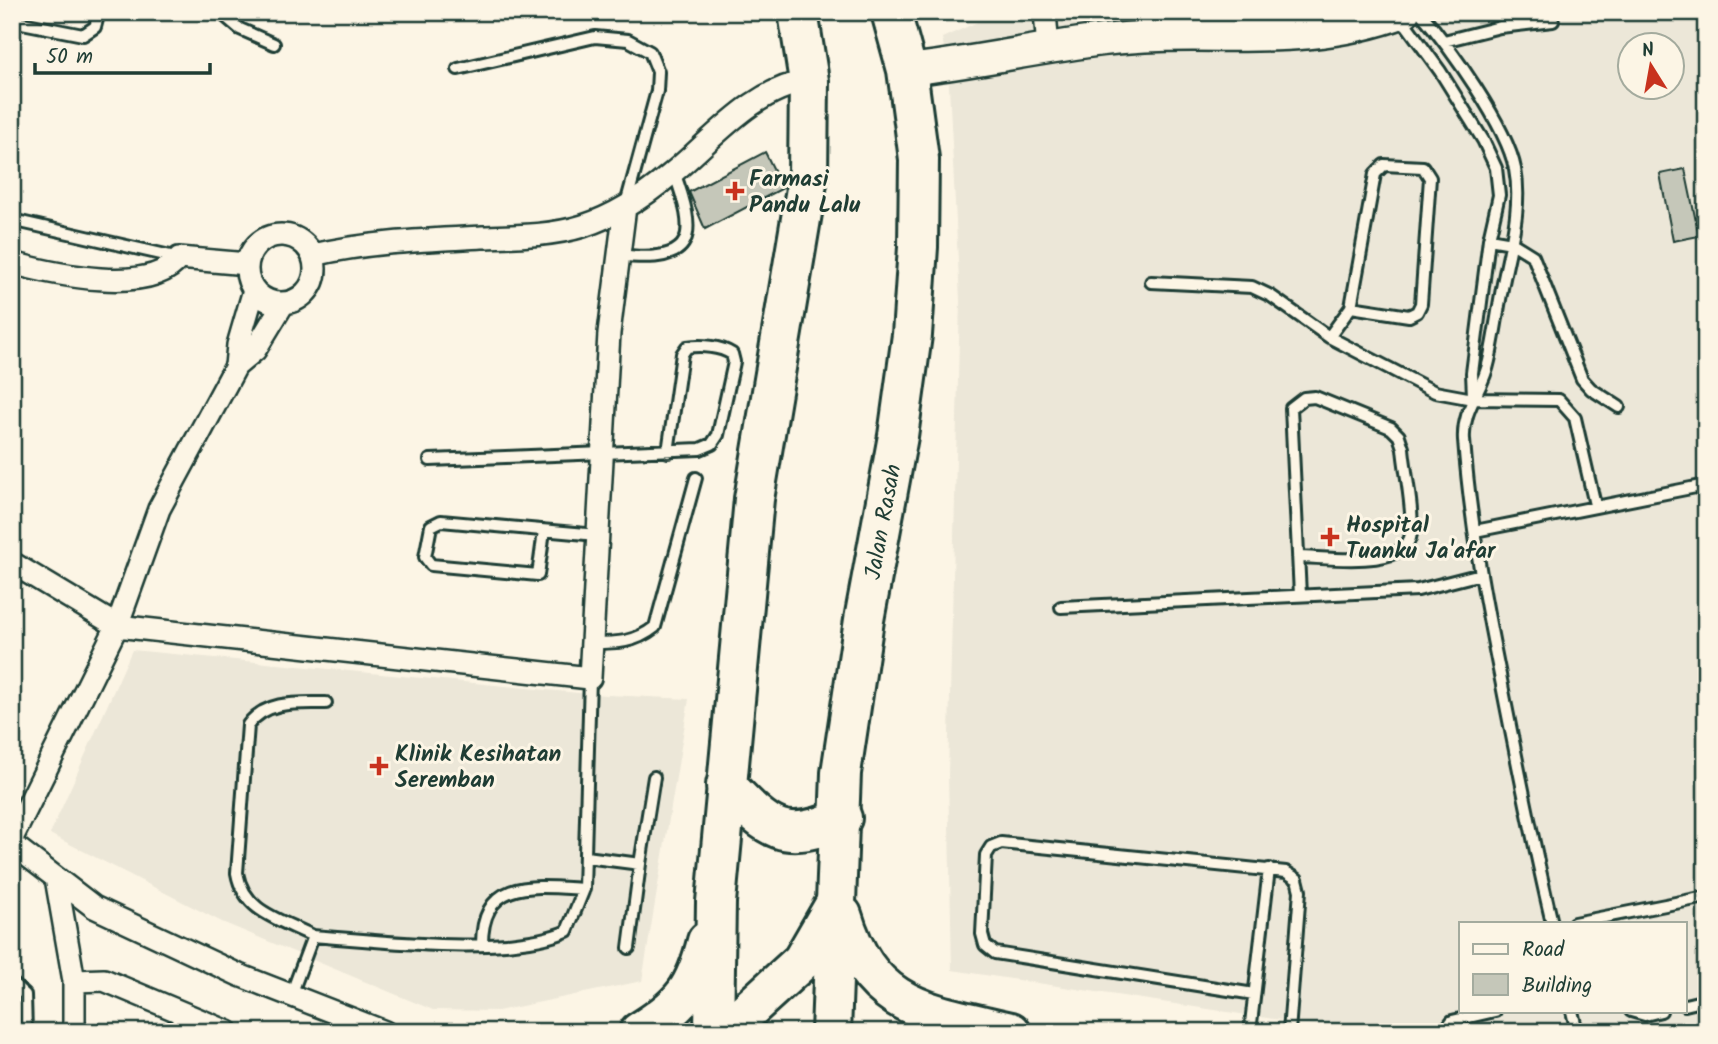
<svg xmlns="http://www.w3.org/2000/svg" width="1718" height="1044" viewBox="0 0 1718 1044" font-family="Kalam,sans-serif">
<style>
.built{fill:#ece7d8;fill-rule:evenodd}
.building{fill:#c5c7b9;stroke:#1f3d34;stroke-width:2}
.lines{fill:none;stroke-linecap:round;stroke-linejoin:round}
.lane-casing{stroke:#1f3d34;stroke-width:16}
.street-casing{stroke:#1f3d34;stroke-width:26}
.secondary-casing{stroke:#1f3d34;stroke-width:35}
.highway-casing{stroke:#1f3d34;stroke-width:44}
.lane{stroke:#fcf5e5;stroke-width:10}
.street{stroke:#fcf5e5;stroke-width:21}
.secondary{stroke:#fcf5e5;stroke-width:30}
.highway{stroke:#fcf5e5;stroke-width:38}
.poi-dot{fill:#c8321e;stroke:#fcf5e5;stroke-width:2.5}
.labels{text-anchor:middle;stroke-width:6;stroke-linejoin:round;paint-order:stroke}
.poi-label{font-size:23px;font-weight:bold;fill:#1f3d34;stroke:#fcf5e5;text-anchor:start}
.street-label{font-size:23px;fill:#1f3d34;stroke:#fcf5e5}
</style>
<rect width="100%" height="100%" fill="#fcf5e5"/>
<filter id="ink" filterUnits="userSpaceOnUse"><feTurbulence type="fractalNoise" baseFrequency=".0143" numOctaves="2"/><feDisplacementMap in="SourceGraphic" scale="14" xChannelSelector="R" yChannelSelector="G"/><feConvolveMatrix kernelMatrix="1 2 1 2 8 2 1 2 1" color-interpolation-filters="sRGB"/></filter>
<g filter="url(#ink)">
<!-- built -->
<path class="built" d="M 1000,12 L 1706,12 L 1706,1032 L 1422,1032 L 1340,1029 L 952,970 L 948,775 L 960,300 L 948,66 L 942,38 ZM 1630,46 L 1672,46 L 1672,88 L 1630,88 ZM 1461,923 L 1685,923 L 1685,1011 L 1461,1011 Z
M 132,650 L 589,694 L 689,699 L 642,981 L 498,1011 L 433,1010 L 222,922 L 50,834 Z"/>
<!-- building -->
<path class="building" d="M 765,152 L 783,188 L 705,229 L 689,192 Z
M 1685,169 L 1699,236 L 1673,241 L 1660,174 Z"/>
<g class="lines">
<!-- lane casing -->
<g class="lane-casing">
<path id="lane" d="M 220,12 L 240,29 L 274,44
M 1420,12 C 1449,46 1507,126 1515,169 C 1523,210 1508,253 1501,294 C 1497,316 1494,339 1489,361 C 1483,391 1462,408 1464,440 C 1470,521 1485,601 1501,680 C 1517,762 1533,843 1552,923
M 1400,16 L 1440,71 L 1483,140 L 1496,168 L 1499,195 L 1489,239 L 1472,373 L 1473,396
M 12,21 L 83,35 L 95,27 L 99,12
M 1444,41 L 1500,27 L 1553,21
M 458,69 L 595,37 L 628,40 L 650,52 L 658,72 L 657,91 L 626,204
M 12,220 L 179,258
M 1489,239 L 1512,243 L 1533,256 L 1582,379 L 1591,389 L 1619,407
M 618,255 C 698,265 697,235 674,172
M 1151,282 L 1252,287 L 1271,296 L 1329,337 L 1435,392 L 1473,399 L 1559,400 L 1575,418 L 1595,505
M 1329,337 L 1351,307 L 1375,174 L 1384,165 L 1423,167 L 1430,178 L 1421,304 L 1417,312 L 1409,316 L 1351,307
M 430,460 L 700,449 L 712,444 L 718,435 L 734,362 L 732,354 C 720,346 701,345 687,347 L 682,354 L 668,452
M 544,531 L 538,575 L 431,565 L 425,557 L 431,526 L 441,521 L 597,535
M 1475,531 L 1706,485
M 1298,557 C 1325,557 1406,570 1411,534 C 1414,510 1405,473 1403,448 L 1399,436 L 1391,428 L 1315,397 L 1304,398 L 1291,408 L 1300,595
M 1061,607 L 1418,590 L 1481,574
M 592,643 C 617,643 635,643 655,627 L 696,478
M 586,857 L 640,864 L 629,948
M 640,864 L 654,777
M 1574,923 L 1706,897
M 313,936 C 279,919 244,912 237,873 L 248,725 C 266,700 298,703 326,703
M 482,944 C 482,877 535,886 584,889
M 12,983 L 25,995 L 26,1032
M 1254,994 L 995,953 L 985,945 L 982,934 L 986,855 L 991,847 L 1001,843 L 1286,872 L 1297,879 L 1300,891 L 1289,1032
M 291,995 L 313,936 C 380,941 508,957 567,931 L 584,889 L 590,678
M 1685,1005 L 1706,1000
M 1572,1011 L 1577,1032
M 1631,1011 L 1645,1015 L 1661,1011
M 177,1032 L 178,1010
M 1250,1032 L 1269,869
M 1444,1032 L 1452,1021 L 1495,1011"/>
</g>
<!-- street casing -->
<g class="street-casing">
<path id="street" d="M 1045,12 L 1048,49
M247 269a34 34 0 1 1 68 0a34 34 0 1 1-68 0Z
M 313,255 C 369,242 425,240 482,237 C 515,236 551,236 583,226 C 614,216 645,196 670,175 C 712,141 753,88 809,81
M 12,263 C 53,274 151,296 179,258 L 247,264
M 236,366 L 255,350 L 283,304
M 12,563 L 117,626 L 590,678 L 609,333 L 625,207
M 12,838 L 117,626 L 159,509 L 236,366 L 238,345 L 254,290
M 12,844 L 94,907 L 239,975 L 385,1032
M 56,878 L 74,981 L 74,1032
M 74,981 L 104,980 L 228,1032"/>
</g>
<!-- secondary casing -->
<g class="secondary-casing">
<path id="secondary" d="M 907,70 C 973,63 1037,48 1103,40 C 1208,27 1300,51 1404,12"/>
</g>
<!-- highway casing -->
<g class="highway-casing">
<g id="highway">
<path d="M 726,785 C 767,827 782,846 842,818"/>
<path d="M 842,915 C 870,1009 926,1012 1011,1032"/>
<path d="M 639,1032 C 682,1006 695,989 707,941"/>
<path d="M 714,1032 L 716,902 L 754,499 L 808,177 L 809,81 L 798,12"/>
<path d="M 724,1032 L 802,961 L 835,904"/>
<path id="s1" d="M 831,1032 L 841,773 L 864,620 L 898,436 L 912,335 L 918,247 L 919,159 L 907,70 L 891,12"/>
</g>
</g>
<!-- lane -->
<use href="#lane" class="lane"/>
<!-- street -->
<use href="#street" class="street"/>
<!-- secondary -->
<use href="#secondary" class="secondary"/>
<!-- highway -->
<use href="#highway" class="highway"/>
</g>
</g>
<!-- markers -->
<g class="poi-dot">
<path d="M731.5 180.5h7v7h7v7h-7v7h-7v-7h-7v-7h7z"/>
<path d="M1326.5 526.5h7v7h7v7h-7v7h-7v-7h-7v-7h7z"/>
<path d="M375.5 755.5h7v7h7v7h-7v7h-7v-7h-7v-7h7z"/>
</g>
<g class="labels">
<!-- poi labels -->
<g class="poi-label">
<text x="749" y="186">Farmasi<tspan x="749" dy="26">Pandu Lalu</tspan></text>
<text x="1346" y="532">Hospital<tspan x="1346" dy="26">Tuanku Ja'afar</tspan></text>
<text x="395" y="761">Klinik Kesihatan<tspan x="395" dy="26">Seremban</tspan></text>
</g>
<!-- street labels -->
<g class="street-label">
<text dy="8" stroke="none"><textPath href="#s1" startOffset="514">Jalan Rasah</textPath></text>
</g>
</g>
<!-- margin -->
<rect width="1718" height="1044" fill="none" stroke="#fcf5e5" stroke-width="42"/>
<rect x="21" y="21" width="1676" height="1002" fill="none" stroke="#1f3d34" stroke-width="2.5" filter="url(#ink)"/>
<!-- legend -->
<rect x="1459" y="922" width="228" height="91" fill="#fcf5e5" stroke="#a4ab9e" stroke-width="2"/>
<rect x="1473" y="944" width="35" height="10" fill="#fcf5e5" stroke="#a4ab9e" stroke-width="2"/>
<text x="1522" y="956" font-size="21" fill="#1f3d34">Road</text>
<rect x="1473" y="974" width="35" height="21" fill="#c5c7b9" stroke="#a4ab9e" stroke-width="2"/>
<text x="1522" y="992" font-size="21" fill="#1f3d34">Building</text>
<!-- north arrow -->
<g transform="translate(1651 66) rotate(349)"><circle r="33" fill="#fcf5e5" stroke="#a4ab9e" stroke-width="2"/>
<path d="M0-5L12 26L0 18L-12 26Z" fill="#c8321e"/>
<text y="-10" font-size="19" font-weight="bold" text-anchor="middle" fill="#1f3d34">N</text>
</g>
<!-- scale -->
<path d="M35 63v10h175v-10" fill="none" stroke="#1f3d34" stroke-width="3.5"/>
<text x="46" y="63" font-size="21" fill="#1f3d34" stroke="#fcf5e5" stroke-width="5" paint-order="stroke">50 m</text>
</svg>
